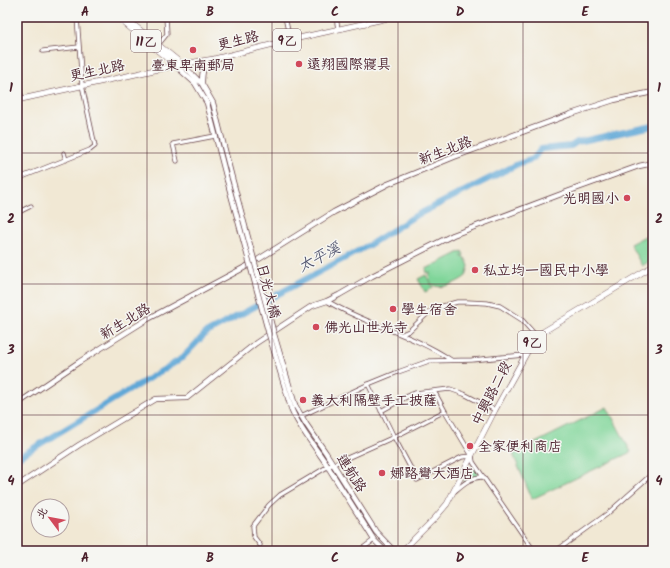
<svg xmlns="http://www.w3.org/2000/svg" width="670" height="568" viewBox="0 0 670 568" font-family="Kalam,'LXGW WenKai TC',sans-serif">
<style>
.green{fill:#7fd599;stroke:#647a62}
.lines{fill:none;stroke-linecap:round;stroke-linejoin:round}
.river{stroke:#60a8d7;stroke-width:6}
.street-casing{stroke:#633d44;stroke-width:5}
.secondary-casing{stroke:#633d44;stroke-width:6}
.primary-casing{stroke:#633d44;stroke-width:6}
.street{stroke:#fff;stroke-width:3.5}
.secondary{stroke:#fff;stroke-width:4.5}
.primary{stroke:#fff;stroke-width:5}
.secondary-bridge-casing{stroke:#633d44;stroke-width:6;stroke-linecap:butt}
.secondary-bridge{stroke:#fff;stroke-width:4.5}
.grid{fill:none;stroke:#4a1f2b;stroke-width:1;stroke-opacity:0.55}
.poi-dot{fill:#d1495b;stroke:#f6f6f2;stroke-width:1.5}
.labels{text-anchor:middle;stroke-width:3;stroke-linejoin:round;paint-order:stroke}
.shield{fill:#f6f6f2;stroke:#7e6067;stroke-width:1}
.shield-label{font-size:13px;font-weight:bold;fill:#4a1f2b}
.street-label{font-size:14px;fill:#4a1f2b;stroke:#f6f6f2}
.poi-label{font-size:14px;fill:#4a1f2b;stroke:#f6f6f2;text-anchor:start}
.water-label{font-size:15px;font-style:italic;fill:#535670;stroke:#f6f6f2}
.neatline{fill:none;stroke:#4a1f2b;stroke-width:1.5}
.grid-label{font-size:13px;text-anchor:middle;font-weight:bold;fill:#4a1f2b}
</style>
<rect width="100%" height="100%" fill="#f6f6f2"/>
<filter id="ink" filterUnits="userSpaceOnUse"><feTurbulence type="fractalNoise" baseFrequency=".025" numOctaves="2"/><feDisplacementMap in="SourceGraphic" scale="8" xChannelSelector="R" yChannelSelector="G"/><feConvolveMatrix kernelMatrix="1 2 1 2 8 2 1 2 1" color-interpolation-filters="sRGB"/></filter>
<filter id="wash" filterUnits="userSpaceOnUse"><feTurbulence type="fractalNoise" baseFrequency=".012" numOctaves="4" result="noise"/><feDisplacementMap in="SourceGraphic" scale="16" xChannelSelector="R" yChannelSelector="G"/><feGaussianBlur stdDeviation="0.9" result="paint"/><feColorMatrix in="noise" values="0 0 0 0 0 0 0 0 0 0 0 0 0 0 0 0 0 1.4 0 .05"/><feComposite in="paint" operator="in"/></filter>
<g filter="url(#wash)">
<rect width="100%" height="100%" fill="#f1e8d4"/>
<!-- green -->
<path class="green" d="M 653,232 L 653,259 L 642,266 L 630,244 Z
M 462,251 L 464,255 L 461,256 L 466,259 L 469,266 L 466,276 C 457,284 425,297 430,272 L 427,273 L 426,269 Z
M 426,275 L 433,288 L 425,292 L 418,279 Z
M 607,407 L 631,452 L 532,499 L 513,454 Z
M 473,467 L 480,475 L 463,482 Z"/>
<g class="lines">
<!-- river -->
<path class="river" d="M 17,458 L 181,359 L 206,333 L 369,245 L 415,216 L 518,164 L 533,159 L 541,149 L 571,146 L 577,142 L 653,126"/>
</g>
</g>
<g filter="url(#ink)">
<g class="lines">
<!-- street casing -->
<g class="street-casing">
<path id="street" d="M 285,17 L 290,40
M 336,17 L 338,29
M 158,45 L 167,34 L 166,17
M 43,51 L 79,47
M 17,78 L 22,99
M 64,153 L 66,160
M 177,161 L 173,144 L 215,136
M 17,179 L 90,150 L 95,146 L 82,85 L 77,17
M 17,213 L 31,206
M 327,301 C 366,325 413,334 451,360
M 402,334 L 409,331 L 428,313 L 436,308 L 457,302 L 467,302 L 487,303 L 500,306 L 522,320 L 536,336
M 368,384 L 394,437 L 417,480 L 462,457 L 472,456
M 434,391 L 445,411 L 472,456 L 473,462 L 534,551
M 381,411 L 408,396 L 415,393 L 450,389 L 464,394 L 495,410
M 301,416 L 371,383 L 398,372 L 429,361 L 472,360 L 524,355
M 455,491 C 463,484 472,476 484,477
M 260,545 L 254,537 L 253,526 L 269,505 L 280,495 L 327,467 L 394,437 L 445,411
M 359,551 L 374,540
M 556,551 L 607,514 L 653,473"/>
</g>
<!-- secondary casing -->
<g class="secondary-casing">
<path id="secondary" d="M 182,64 L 202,84 L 213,103 L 232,178
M 175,65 L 195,83 L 207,103 L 227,180
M 202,84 C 202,74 202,66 212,60
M 259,259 L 334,212 L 388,184 L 454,157 L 571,114 L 614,100 L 653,92
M 17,404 L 79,362 L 146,320 L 249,265
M 295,405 L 306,424 L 326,453 L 376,532 L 394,551
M 291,408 C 299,428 313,444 325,462 C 341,488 358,514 374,540 L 385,551
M 17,486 L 79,445 L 156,399 L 187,398 L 256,343 L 312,306 L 327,301 L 339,295 L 372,276 L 453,235 L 564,193 L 639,166 L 653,163"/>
</g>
<!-- primary casing -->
<g class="primary-casing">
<path id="primary" d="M 117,17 L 175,65
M 124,17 L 182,64
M 17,100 L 182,64 L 214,59 L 290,40 L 393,17
M 402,551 L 435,518 L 447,504 L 495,410 L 536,336 L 653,266"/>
</g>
<!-- street -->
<use href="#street" class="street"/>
<!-- secondary -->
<use href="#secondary" class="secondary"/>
<!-- primary -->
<use href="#primary" class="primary"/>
<!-- secondary-bridge casing -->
<g class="secondary-bridge-casing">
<path id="secondary-bridge" d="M 232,178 L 274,334 L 295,405
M 227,180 L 268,331 L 291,408"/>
</g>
<!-- secondary-bridge -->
<use href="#secondary-bridge" class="secondary-bridge"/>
</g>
</g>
<!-- grid -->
<path class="grid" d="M 147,17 L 147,551M 272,17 L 272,551M 398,17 L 398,551M 523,17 L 523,551M 17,153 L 653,153M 17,284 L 653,284M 17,415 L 653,415"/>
<!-- markers -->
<g class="poi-dot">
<circle cx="193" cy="50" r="4"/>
<circle cx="299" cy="64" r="4"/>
<circle cx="627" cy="198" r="4"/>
<circle cx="475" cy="270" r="4"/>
<circle cx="393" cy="309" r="4"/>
<circle cx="316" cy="327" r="4"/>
<circle cx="303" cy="400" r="4"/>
<circle cx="470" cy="446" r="4"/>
<circle cx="382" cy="473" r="4"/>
</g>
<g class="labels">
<!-- shield labels -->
<g class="shield">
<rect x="273" y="29" width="28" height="22" rx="3"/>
<rect x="131" y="30" width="30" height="22" rx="3"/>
<rect x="518" y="331" width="28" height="22" rx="3"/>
</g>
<g class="shield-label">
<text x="287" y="45">9乙</text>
<text x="146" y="46">11乙</text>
<text x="532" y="347">9乙</text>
</g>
<!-- street labels -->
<g class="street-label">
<text transform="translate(238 40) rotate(-14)" y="5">更生路</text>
<text transform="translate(97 70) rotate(-12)" y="5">更生北路</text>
<text transform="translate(445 150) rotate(-21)" y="5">新生北路</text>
<text transform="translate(269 291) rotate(75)" y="5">日光大橋</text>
<text transform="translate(125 321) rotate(-31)" y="5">新生北路</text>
<text transform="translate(491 393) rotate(-63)" y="5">中興路二段</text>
<text transform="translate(352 473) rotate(57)" y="5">連航路</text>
</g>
<!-- poi labels -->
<g class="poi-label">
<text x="307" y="69">遠翔國際寢具</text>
<text x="193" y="70" text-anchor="middle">臺東卑南郵局</text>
<text x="619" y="203" text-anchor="end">光明國小</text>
<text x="483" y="275">私立均一國民中小學</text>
<text x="401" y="314">學生宿舍</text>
<text x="324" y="332">佛光山世光寺</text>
<text x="311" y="405">義大利隔壁手工披薩</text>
<text x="478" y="451">全家便利商店</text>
<text x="390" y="478">娜路彎大酒店</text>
</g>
<!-- water labels -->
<g class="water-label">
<text transform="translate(319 257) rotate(-28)" y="5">太平溪</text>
</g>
</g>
<!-- margin -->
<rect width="670" height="568" fill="none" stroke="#f6f6f2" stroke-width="44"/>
<!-- north arrow -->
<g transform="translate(50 518) rotate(302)"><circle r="19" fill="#f6f6f2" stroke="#b1a0a2"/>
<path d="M0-3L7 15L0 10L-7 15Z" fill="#d1495b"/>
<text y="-6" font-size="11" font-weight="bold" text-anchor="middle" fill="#4a1f2b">北</text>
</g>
<rect x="22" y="22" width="626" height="524" class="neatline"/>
<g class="grid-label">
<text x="85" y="16">A</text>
<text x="210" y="16">B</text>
<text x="335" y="16">C</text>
<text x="460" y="16">D</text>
<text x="585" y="16">E</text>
<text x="11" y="92">1</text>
<text x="659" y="92">1</text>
<text x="11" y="223">2</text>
<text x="659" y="223">2</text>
<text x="11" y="354">3</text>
<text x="659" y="354">3</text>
<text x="11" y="485">4</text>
<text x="659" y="485">4</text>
<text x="85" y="562">A</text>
<text x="210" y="562">B</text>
<text x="335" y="562">C</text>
<text x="460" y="562">D</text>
<text x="585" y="562">E</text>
</g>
</svg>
